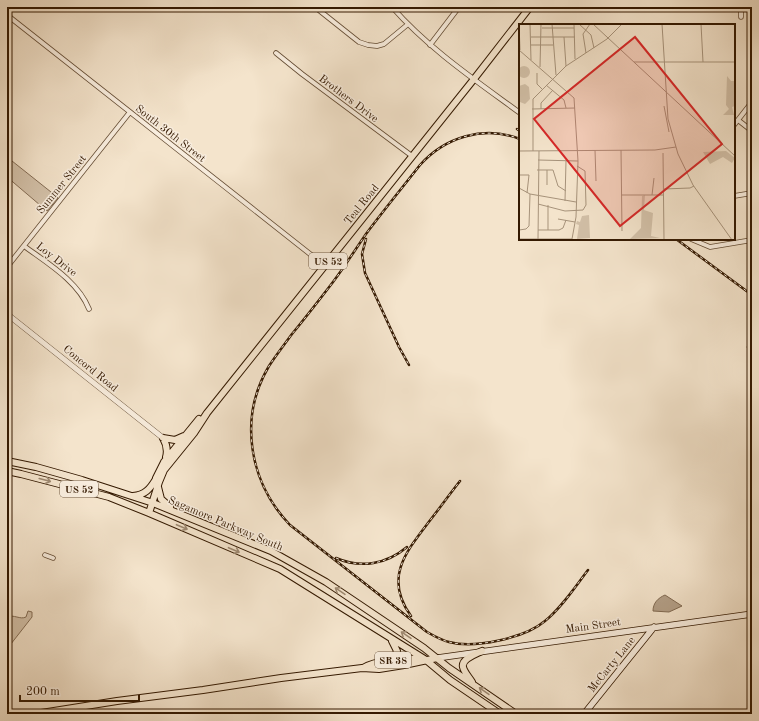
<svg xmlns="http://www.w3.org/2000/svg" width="759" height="721" viewBox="0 0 759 721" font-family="'Old Standard TT',serif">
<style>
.green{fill:#d3c1a9;stroke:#846d55}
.water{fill:#b39f87;stroke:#806951}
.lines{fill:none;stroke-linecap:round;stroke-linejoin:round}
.minor-casing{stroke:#644c34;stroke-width:5.5}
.tertiary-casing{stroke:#644c34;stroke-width:6}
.secondary-casing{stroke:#341901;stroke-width:7}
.primary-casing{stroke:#341901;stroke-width:8}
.minor{stroke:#f8edde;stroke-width:4}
.tertiary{stroke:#f8edde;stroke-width:5}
.secondary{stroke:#f8edde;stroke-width:5.5}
.primary{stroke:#f4e4cc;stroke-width:6}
.rail-casing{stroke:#341901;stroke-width:2.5}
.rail{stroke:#f8edde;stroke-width:1;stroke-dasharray:3;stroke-linecap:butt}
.oneway{stroke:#9e8971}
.labels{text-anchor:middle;stroke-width:3;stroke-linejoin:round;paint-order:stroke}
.shield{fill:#f8edde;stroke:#6f5943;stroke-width:1}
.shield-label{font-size:10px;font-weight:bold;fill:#341901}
.street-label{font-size:11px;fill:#341901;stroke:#f8edde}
.inset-road{fill:none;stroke:#a7937b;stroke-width:1}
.view{fill:#d62828;fill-opacity:0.15;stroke:#d62828;stroke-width:2}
.inset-edge{fill:none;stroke:#341901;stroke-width:2}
</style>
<rect width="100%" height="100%" fill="#f4e4cc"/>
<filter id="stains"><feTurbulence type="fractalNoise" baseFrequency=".005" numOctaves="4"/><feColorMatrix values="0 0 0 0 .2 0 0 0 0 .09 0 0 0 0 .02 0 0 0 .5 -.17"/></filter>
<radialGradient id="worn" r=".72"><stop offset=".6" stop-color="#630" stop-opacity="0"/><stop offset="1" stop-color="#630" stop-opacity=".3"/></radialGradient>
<!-- green -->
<path class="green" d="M 7,157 L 56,196 L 58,198 L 47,211 L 7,177 Z
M 28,611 L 32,612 L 32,617 L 7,649 L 7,617 C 14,614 20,620 26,617 Z"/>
<!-- water -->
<path class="water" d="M 665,595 L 682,606 L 669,612 L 653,611 C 653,603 658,598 665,595 Z"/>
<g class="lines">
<!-- minor casing -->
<g class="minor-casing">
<path id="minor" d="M 315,7 L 359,42 L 368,45 L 377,46 L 384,44 L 407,25
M 392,7 C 429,49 475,80 520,113
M 741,7 L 741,17
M 7,15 L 324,265
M 430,45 L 459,7
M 276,53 L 302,74 L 412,156
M 738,120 L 752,131
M 734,125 L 752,102
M 734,196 L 752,193
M 691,239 L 710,247 L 752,240
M 24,246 C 47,263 78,281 89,309
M 7,267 L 130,112
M 45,555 L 53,558"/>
</g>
<!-- tertiary casing -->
<g class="tertiary-casing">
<path id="tertiary" d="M 7,314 L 163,438"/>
</g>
<!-- secondary casing -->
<g class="secondary-casing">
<path id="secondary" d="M 437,658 L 752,614
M 584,714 L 654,627"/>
</g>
<!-- primary casing -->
<g class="primary-casing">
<path id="primary" d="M 163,438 C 167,445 168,450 166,457
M 163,438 L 175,440 L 184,436
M 7,461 L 36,467 L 82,480 L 153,503 L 271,551 L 326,582 L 424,648 L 449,668 L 516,714
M 7,471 L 21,474 L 109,497 L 149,513 L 280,569 L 426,660 L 450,680 L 500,714
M 156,478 L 164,462 L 199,419
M 158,487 L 161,499 L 170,507
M 133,496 C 145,495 150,489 156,479
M 149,513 L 159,482 L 164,470 L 194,433 L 207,413 L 474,79 L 530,7
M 391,660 L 395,656 L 397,651 L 392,641
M 363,668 C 375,660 406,658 420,659
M 472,682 C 469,677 464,672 463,667 C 461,659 476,654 482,651
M 35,714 L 117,701 L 203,690 L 281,678 L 362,668 L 379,669 L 404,665 L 437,658"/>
</g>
<!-- minor -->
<use href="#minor" class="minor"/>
<!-- tertiary -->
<use href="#tertiary" class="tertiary"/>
<!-- secondary -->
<use href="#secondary" class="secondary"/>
<!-- primary -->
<use href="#primary" class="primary"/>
<!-- rail casing -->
<g class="rail-casing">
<path id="rail" d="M 517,129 L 520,131
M 520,139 C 484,125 445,137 420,165 C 402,188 383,211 366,234 C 355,250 345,266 333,282 C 320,299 306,317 292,334 C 284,345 276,355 269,366 C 238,418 249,482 290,525 L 427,632 C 434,636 441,640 449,642 C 474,649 525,638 545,621 C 562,607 575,587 588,570
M 366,239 L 362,254 L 365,273 L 399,347 L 409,365
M 676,239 L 752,295
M 748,347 L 752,344
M 336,558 C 361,569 387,564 407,547
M 411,616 C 384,579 405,553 428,523 C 439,509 449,495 460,481"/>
</g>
<!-- rail -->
<use href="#rail" class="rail"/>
</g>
<!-- one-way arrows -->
<defs><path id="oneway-shaft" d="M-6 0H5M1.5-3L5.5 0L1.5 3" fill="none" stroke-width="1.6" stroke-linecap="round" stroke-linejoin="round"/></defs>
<g class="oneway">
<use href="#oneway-shaft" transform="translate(45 480) rotate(15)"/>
<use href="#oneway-shaft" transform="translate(182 527) rotate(23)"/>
<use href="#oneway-shaft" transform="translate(234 550) rotate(23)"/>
<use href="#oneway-shaft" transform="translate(340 591) rotate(-146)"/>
<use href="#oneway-shaft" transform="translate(406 635) rotate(-146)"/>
<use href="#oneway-shaft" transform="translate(484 691) rotate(-145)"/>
</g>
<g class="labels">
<!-- shield labels -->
<g class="shield">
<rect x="309" y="253" width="38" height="16" rx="3"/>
<rect x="60" y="481" width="38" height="16" rx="3"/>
<rect x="375" y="652" width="36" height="16" rx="3"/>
</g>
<g class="shield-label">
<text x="328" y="265">US 52</text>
<text x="79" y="493">US 52</text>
<text x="393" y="664">SR 38</text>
</g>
<!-- street labels -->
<g class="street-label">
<text transform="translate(349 98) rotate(37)" y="4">Brothers Drive</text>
<text transform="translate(171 133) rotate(38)" y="4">South 30th Street</text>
<text transform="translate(61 184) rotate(-51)" y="4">Summer Street</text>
<text transform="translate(361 204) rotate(-51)" y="4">Teal Road</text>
<text transform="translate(57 259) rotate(38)" y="4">Loy Drive</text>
<text transform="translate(91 368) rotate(39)" y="4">Concord Road</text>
<text transform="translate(226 523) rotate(23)" y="4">Sagamore Parkway South</text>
<text transform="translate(593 625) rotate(-8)" y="4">Main Street</text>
<text transform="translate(611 664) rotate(-51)" y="4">McCarty Lane</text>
</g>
</g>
<!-- overview -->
<g transform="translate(519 24)">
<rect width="216" height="216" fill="#f4e4cc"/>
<path d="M-1 48a6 6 0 1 1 12 0a6 6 0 1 1-12 0ZM 208,52 L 212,57 L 216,57 L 216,82 L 213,83 L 215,91 L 204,91 L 210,85 L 207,81 ZM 6,60 L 10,63 L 11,75 L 6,80 L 1,78 L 0,62 ZM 207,127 L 216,134 L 213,139 L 204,133 L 191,140 L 184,128 ZM 126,171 L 125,186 L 134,189 L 132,212 L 141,214 L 111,215 L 122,204 L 123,172 ZM 70,191 L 71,214 L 58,215 L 60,201 L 57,200 L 58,197 L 61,198 L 63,192 Z" fill="#d3c1a9"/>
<path class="inset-road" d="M 0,0 L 1,26M 11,0 L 12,36M 33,0 L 37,51M 55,0 L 56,35M 60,0 L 72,11 L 75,24M 74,0 L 216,132M 143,0 L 149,95 L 159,130 L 174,161 L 213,216M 182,0 L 184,38M 23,4 L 55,4M 12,13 L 56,13M 45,13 L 47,42M 12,21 L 34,21M 0,26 L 55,74 L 59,137 L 57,193 L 53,215 L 0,215M 67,29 L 64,10 L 71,0M 115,38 L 216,38M 21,43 L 22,0M 18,49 L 18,60 L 23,65M 27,61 L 45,76 L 47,84M 145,82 L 150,108M 13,85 L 56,84M 22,85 L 22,79 L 34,66M 76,126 L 77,157M 102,126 L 103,207M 0,127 L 136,126 L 157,123M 14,127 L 14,75 L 47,42 L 88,15 L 103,0M 144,129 L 145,216M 19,136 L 59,137M 18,146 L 34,146 L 39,162 L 47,167M 28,146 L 28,161M 0,151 L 10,151 L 8,169M 0,164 L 11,170 L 57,178M 145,165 L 171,164 L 175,162M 102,171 L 145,171M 133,171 L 135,154M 46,177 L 47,137M 19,180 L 46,187 L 64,186 L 67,181 L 66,147 L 58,142M 0,181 L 0,206M 39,195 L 56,198M 0,206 L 7,205 L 10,202 L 11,170M 19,206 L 40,206 L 44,204 L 47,196M 29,206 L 29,181M 19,215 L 20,127"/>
<path class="view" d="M 116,13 L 203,120 L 101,202 L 15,95 Z"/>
<rect width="216" height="216" class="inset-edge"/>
</g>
<!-- margin -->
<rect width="759" height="721" fill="none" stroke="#f4e4cc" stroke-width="24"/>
<rect x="8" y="8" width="743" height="705" fill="none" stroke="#341901" stroke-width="2"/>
<rect x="12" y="12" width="735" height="697" fill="none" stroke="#341901"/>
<!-- scale -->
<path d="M20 695v6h119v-6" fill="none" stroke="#341901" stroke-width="2"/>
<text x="26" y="695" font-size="12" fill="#341901" stroke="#f8edde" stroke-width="3" paint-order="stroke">200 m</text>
<rect width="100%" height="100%" filter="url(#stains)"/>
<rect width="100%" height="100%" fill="url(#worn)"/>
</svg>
